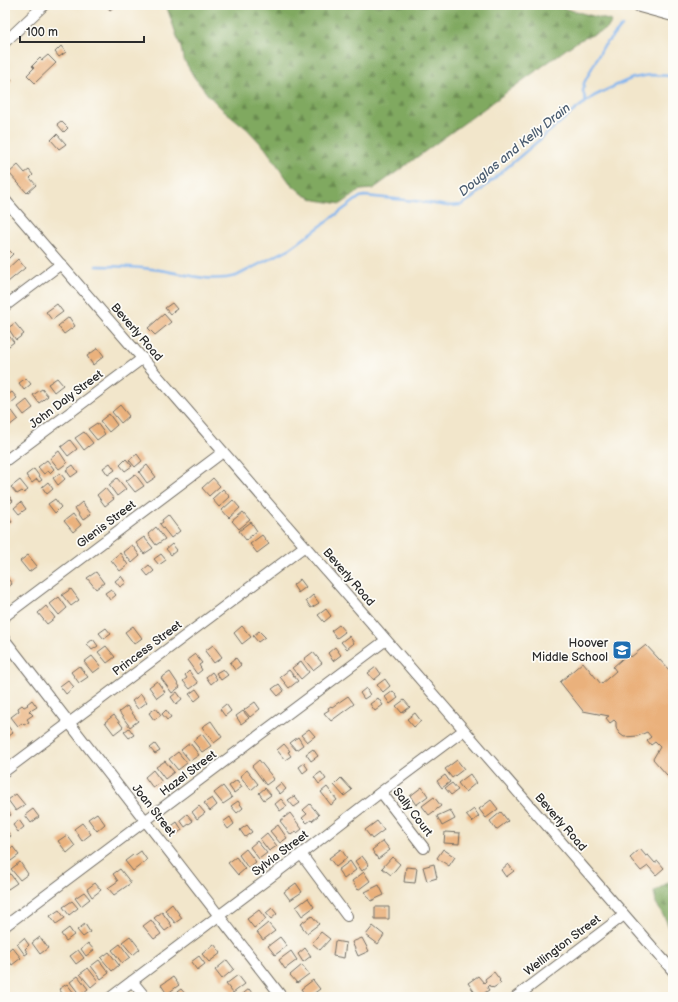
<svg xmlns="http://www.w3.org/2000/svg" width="678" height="1002" viewBox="0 0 678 1002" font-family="'Balsamiq Sans',sans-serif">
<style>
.forest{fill:url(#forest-firs);stroke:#566a46}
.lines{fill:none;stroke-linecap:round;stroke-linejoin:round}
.stream{stroke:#81b4ee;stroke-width:2.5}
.building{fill:#eab17b}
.minor-casing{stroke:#716c63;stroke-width:12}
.highway-casing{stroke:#716c63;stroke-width:16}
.minor{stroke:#fff;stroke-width:10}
.highway{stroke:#fff;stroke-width:14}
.labels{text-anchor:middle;stroke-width:3.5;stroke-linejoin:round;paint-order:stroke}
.street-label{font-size:12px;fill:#2b2b2b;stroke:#fdfcf7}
.poi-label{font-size:12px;fill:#2b2b2b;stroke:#fdfcf7;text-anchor:end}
.water-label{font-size:13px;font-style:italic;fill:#495b6f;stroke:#fdfcf7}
</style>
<defs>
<pattern id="forest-firs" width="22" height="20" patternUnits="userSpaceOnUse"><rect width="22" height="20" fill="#80a960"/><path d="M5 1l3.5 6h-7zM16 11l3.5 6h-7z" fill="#698a4f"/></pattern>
</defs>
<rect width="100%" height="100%" fill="#fdfcf7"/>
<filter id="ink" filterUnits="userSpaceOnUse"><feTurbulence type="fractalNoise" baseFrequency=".025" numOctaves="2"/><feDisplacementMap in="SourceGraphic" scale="8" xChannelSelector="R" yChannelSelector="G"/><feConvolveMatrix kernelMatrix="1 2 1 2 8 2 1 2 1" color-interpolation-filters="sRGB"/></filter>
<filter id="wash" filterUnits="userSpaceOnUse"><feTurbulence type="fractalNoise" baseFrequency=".012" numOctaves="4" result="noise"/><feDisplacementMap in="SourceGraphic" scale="16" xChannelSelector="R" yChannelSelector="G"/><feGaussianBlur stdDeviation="0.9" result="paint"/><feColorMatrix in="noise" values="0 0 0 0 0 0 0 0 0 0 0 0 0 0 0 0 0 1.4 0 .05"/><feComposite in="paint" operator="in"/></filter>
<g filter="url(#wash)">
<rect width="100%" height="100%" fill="#f2e6cb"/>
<!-- forest -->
<path class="forest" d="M 166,5 L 551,5 L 612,21 L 607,29 L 580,40 L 569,47 L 373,189 L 361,190 L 341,204 L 316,200 L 304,195 L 290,183 L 265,148 L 247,129 L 220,107 L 208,95 L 194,77 L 183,58 L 181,48 Z
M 673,879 L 673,947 L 668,938 L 670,930 L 667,922 L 656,903 L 654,892 Z"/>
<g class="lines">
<!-- stream -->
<path class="stream" d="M 586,102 L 583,91 L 584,83 L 603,47 L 622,26
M 96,266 C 118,266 139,267 160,270 C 185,274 211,283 236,276 L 291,248 L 360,197 L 365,196 L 415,201 L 448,206 L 461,205 L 471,199 L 498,175 L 570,114 L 583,104 L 594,96 L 619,84 L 633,78 L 650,75 L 673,76"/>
</g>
<g id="blocks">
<!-- building -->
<path class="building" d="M 105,5 L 116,5 L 110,10 Z
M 61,46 L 66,52 L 59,57 L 55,52 Z
M 48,55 L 56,63 L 35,83 L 27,75 L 34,68 L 32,66 L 40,58 L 42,60 Z
M 5,72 L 12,80 L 5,87 Z
M 61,121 L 68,128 L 64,132 L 57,124 Z
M 57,134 L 66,144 L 59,149 L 51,140 Z
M 18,165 L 25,173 L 29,170 L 33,175 L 30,178 L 36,185 L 27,193 L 9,173 Z
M 6,247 L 13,254 L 6,261 L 5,260 L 5,248 Z
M 18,259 L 25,268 L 8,282 L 5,279 L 5,271 Z
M 172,303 L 177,309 L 170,314 L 165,308 Z
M 57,304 L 63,312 L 52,320 L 46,312 Z
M 164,314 L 171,322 L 155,335 L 148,328 Z
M 69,317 L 75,326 L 64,334 L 58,326 Z
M 15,323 L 24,334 L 16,340 L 8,328 Z
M 5,331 L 14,342 L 5,349 Z
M 98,348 L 104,356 L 93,365 L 87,356 Z
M 26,378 L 31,384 L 24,390 L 19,383 Z
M 57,378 L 63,385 L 54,392 L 48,384 Z
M 42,389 L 48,396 L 39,403 L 33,395 Z
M 12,392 L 17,398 L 10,404 L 5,397 Z
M 27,400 L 33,408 L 24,415 L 18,407 Z
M 120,405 L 129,416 L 121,423 L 112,412 Z
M 12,411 L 18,419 L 9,426 L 5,421 L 5,417 Z
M 109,414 L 117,425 L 109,432 L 100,421 Z
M 97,423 L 105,434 L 97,440 L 88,429 Z
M 84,432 L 93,443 L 84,450 L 75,438 Z
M 70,440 L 77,449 L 68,456 L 61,447 Z
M 59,451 L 67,463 L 59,469 L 50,458 Z
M 137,454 L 142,461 L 135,467 L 129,460 Z
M 126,459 L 132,466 L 125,471 L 120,465 Z
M 47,460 L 54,469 L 50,473 L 48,471 L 44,474 L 38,467 Z
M 110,463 L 115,470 L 108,475 L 103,468 Z
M 73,465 L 78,472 L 71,477 L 66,470 Z
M 147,465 L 156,477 L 147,483 L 139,472 Z
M 34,469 L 42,480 L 39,482 L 37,479 L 32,483 L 26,475 Z
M 60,473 L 65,479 L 58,485 L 53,478 Z
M 135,474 L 144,486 L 135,492 L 126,481 Z
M 117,478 L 126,489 L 117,496 L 109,485 Z
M 213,478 L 220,486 L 209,496 L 202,488 Z
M 20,480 L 28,490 L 24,493 L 22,491 L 17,494 L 11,487 Z
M 48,482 L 53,489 L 47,494 L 42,487 Z
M 105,488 L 114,499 L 105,506 L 97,495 Z
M 223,489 L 230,497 L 219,507 L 212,499 Z
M 5,491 L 13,501 L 9,504 L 7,502 L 5,504 Z
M 55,499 L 61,507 L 55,513 L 48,504 Z
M 233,500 L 240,508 L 229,518 L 222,510 Z
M 21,502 L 26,509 L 19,514 L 14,508 Z
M 82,502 L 91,514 L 83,520 L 75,508 Z
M 5,512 L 12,521 L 5,526 Z
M 243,512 L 250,520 L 239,529 L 232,521 Z
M 73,514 L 81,525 L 73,532 L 64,521 Z
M 168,515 L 180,531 L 171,538 L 160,524 L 163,522 L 162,520 Z
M 251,522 L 257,531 L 246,540 L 239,531 Z
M 156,527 L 165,539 L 156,545 L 148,534 Z
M 262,535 L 269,544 L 257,553 L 250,544 Z
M 144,537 L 153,548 L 144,554 L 136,543 Z
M 172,544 L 177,550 L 171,555 L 166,549 Z
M 132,545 L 140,556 L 132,563 L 123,552 Z
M 120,553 L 128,565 L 120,571 L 111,560 Z
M 161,554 L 166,560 L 159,565 L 154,559 Z
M 28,555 L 37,566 L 29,572 L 20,561 Z
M 149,565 L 154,571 L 148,576 L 143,570 Z
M 96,572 L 104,583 L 96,589 L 87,578 Z
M 5,575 L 12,584 L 5,590 Z
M 121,576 L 126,583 L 120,587 L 115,581 Z
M 300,579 L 306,587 L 298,593 L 293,585 Z
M 71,589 L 79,600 L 71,606 L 62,595 Z
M 111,589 L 116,595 L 110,600 L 105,593 Z
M 313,595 L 319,603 L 311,608 L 306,601 Z
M 59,597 L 67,608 L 59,615 L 50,604 Z
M 46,606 L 55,618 L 47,624 L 38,613 Z
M 326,609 L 331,616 L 324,622 L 318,615 Z
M 339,625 L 345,632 L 337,638 L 331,631 Z
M 133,626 L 142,638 L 134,644 L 125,632 Z
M 242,626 L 251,637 L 242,644 L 234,633 Z
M 106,628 L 111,634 L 104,639 L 99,633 Z
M 259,631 L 265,637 L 258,642 L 253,636 Z
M 349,636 L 354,643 L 347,649 L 341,642 Z
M 93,639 L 98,646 L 92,650 L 87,644 Z
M 213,645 L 222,657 L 214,663 L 205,651 Z
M 646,645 L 670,671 L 673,669 L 673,782 L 653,759 L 660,747 L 655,742 L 651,745 L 647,740 L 651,737 L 647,732 L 638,736 L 624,737 L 620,734 L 617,730 L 616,726 L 616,722 L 614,720 L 610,723 L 606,718 L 609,716 L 583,711 L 560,682 L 583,662 L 601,684 L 616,671 L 613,667 L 629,653 L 631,657 Z
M 106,646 L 115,657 L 107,663 L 98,652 Z
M 335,647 L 341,655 L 333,661 L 328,653 Z
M 313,652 L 322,663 L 313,670 L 304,659 Z
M 195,654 L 202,663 L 199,665 L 202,670 L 197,674 L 187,660 Z
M 92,656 L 101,667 L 93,673 L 84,662 Z
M 236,658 L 241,665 L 235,670 L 230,663 Z
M 301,661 L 309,672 L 301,679 L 292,668 Z
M 79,666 L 88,677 L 79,683 L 71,672 Z
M 376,667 L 381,674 L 374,680 L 368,673 Z
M 223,669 L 228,675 L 221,680 L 216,673 Z
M 289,670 L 298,681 L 289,688 L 280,677 Z
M 189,671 L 198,683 L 190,689 L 183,681 L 187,678 L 185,675 Z
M 170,672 L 180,687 L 172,693 L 161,678 Z
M 212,672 L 217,679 L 211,684 L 206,677 Z
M 385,679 L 390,686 L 383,692 L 377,685 Z
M 68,680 L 74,687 L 66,694 L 60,686 Z
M 157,681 L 165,692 L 157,698 L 149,687 Z
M 279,684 L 284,691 L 278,696 L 272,689 Z
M 366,688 L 370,695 L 364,699 L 360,693 Z
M 196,689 L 201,696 L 195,701 L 189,694 Z
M 393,691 L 398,698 L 390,704 L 385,697 Z
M 177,692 L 182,699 L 176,704 L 171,697 Z
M 141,694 L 147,702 L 138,709 L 132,701 Z
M 348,696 L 354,704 L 331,721 L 324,713 L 329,710 L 328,708 L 331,706 L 332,707 Z
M 378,698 L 383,705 L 375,711 L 370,704 Z
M 32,700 L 37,707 L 32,710 L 31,709 L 29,711 L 33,715 L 27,719 L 29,722 L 24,725 L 22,723 L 18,726 L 11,717 L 19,711 L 18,708 L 22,705 L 24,707 L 28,705 L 27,704 Z
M 404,700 L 410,707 L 402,713 L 396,706 Z
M 255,702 L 260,709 L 250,717 L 244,710 Z
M 226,704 L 231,711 L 225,716 L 220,709 Z
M 127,706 L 138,721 L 130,727 L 119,712 Z
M 156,708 L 161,715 L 154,720 L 149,713 Z
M 166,710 L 171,717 L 167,720 L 162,714 Z
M 243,711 L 249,718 L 241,724 L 236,716 Z
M 415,713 L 421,721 L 414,727 L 407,719 Z
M 114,715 L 123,727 L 114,734 L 105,722 Z
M 211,721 L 222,737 L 214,743 L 202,727 Z
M 5,722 L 13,733 L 5,739 Z
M 129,728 L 134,735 L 129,738 L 124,732 Z
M 309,729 L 315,736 L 307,742 L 301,735 Z
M 202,734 L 211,746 L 202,752 L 193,741 Z
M 298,737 L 303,745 L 296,750 L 290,743 Z
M 190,743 L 199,755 L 190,761 L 181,750 Z
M 155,744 L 160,751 L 155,754 L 150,748 Z
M 284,744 L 290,751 L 288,752 L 291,756 L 285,760 L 277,750 Z
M 313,749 L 318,756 L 311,761 L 306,754 Z
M 178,752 L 187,763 L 178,770 L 169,759 Z
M 259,760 L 274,779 L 266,785 L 252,766 Z
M 457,760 L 464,769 L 452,778 L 445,769 Z
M 165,761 L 174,772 L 165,779 L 156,767 Z
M 304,763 L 308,769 L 303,773 L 299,767 Z
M 153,770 L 162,782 L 153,788 L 145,777 Z
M 247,770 L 258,784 L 251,790 L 240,776 Z
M 321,772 L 326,779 L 319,784 L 314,777 Z
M 470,774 L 476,783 L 465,792 L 458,783 Z
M 445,775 L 450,782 L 442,788 L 437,781 Z
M 341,778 L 352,790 L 344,796 L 334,785 Z
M 237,780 L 242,787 L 234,793 L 229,786 Z
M 281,783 L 286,789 L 280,794 L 275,788 Z
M 452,783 L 458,790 L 451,795 L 445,788 Z
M 223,786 L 232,798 L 223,804 L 214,793 Z
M 327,787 L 337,800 L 331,805 L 321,792 Z
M 422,787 L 428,796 L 416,805 L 410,796 Z
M 265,788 L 271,795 L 264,800 L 259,793 Z
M 16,794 L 25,805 L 16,811 L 8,800 Z
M 294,796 L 300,803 L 294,807 L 288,800 Z
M 434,797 L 441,806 L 429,815 L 422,806 Z
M 212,798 L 217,805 L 210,811 L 204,803 Z
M 281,799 L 287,806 L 280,811 L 275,804 Z
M 491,800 L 498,809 L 486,818 L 479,809 Z
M 238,801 L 243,808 L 237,813 L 231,806 Z
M 310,804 L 319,815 L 312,821 L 311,820 L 307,823 L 302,818 L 307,814 L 303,810 Z
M 199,806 L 205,813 L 197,819 L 192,812 Z
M 5,807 L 11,815 L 5,819 Z
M 33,809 L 39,817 L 31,823 L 25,815 Z
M 474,809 L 479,816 L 472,822 L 466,815 Z
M 450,810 L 455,819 L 442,826 L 437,816 Z
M 501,812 L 508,821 L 496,830 L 490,821 Z
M 97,813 L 105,824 L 97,831 L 88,819 Z
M 290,813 L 302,829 L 297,833 L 296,831 L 291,835 L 280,821 Z
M 187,814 L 193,821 L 185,827 L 180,820 Z
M 230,817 L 234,824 L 228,829 L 223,822 Z
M 19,820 L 24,827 L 18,832 L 13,825 Z
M 377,821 L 384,830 L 372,839 L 365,830 Z
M 177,822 L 182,830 L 175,835 L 169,828 Z
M 82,823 L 91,834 L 82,841 L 74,829 Z
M 247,825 L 252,832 L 245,837 L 240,830 Z
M 278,825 L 287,838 L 280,843 L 270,831 Z
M 5,829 L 11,836 L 5,841 Z
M 445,832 L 460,833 L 459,844 L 444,843 Z
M 267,833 L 277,846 L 269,851 L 260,839 Z
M 67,835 L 75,846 L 67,853 L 58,841 Z
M 257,841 L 267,853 L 259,859 L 250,847 Z
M 383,841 L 390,850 L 378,859 L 372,850 Z
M 13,847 L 19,855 L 11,861 L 5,853 Z
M 246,849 L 256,862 L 248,868 L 239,855 Z
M 341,849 L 347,858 L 336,867 L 329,858 Z
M 443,849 L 455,857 L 449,866 L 437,858 Z
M 640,849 L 646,856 L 648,855 L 655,863 L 658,861 L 664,868 L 656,875 L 648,866 L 641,871 L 630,858 Z
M 141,851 L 147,860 L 133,871 L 125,861 L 133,855 L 134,856 Z
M 362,856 L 369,865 L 362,871 L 355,861 Z
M 236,857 L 245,869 L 238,875 L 228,863 Z
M 392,857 L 400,864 L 391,875 L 382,868 Z
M 350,861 L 356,870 L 344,879 L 338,870 Z
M 20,862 L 28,874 L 20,880 L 11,869 Z
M 434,864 L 437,878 L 427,881 L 423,867 Z
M 508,864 L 514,871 L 506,877 L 501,870 Z
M 406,867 L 417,868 L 415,883 L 404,882 Z
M 120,869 L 131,883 L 114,895 L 108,888 L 118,881 L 113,874 Z
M 8,871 L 17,883 L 8,889 L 5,886 L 5,873 Z
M 364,872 L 370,881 L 358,890 L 352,881 Z
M 95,883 L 101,890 L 92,897 L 87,889 Z
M 296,883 L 302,892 L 290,900 L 284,892 Z
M 379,885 L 384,895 L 371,901 L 365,892 Z
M 84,892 L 90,899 L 81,906 L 75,898 Z
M 308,898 L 314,907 L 302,916 L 296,907 Z
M 72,901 L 78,908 L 69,915 L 63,907 Z
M 172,904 L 182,918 L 175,923 L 165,910 Z
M 375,907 L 389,907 L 389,919 L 375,919 Z
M 272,908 L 277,914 L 271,919 L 266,913 Z
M 59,910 L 65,918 L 56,924 L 50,916 Z
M 259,910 L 266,919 L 254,928 L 247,919 Z
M 162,912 L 172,926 L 165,931 L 154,918 Z
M 312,916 L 319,924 L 307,933 L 300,924 Z
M 151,920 L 161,934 L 154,939 L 143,926 Z
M 268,923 L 275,931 L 263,940 L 257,932 Z
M 85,924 L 90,932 L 83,937 L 77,930 Z
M 373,926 L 384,935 L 378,944 L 366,935 Z
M 69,928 L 74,935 L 66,941 L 61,934 Z
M 321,932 L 330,939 L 320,950 L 312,943 Z
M 130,936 L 140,949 L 133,955 L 122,942 Z
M 40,937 L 48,948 L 40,954 L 32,943 Z
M 280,937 L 287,946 L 275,955 L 268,946 Z
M 24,938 L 29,945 L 25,949 L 28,953 L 25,955 L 17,944 Z
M 362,938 L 369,951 L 358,956 L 352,942 Z
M 335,941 L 346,943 L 344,958 L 333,956 Z
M 88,943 L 94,950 L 86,956 L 81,949 Z
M 120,944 L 130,957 L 122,963 L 112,950 Z
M 214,944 L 221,953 L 209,962 L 202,954 Z
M 12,947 L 21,958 L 12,965 L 5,955 L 5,953 Z
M 305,948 L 311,956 L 303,962 L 298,954 Z
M 78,950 L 84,958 L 76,964 L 70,956 Z
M 291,951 L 297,960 L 285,969 L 279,960 Z
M 109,952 L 119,965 L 112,971 L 101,958 Z
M 199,956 L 205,964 L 197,970 L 191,962 Z
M 99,960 L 109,973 L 101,979 L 91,966 Z
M 227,960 L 234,969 L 222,979 L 215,970 Z
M 302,965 L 309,974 L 297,983 L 290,975 Z
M 88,968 L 98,981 L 91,987 L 80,974 Z
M 494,972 L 500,980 L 499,981 L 501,983 L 493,988 L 492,987 L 491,988 L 489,985 L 487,987 L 489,990 L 478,997 L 468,983 L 478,976 L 484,983 L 486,981 L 485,979 Z
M 238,975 L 245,984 L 233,993 L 226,984 Z
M 78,976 L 88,989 L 80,995 L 70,982 Z
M 173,977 L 179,985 L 167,994 L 161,985 Z
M 313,980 L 320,989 L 309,997 L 307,997 L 301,989 Z
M 67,984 L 77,997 L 65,997 L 59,989 Z
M 181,989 L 188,997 L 170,997 Z
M 249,989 L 255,997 L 239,997 Z"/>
</g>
</g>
<g filter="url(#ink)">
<use href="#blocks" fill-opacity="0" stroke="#716c63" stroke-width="1"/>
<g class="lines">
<!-- minor casing -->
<g class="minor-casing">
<path id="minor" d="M 5,42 L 44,5
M 5,200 L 673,971
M 5,306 L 61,264
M 5,461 L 143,358
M 5,616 L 223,452
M 5,640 L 282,997
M 5,771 L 305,546
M 381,792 L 424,848
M 301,854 L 347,916
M 5,926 L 386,640
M 132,981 L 145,997
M 111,997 L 301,854 L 381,792 L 464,730
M 516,997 L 624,915"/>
</g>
<!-- highway casing -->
<g class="highway-casing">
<path id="highway" d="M 640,5 L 673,14"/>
</g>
<!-- minor -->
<use href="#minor" class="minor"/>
<!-- highway -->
<use href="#highway" class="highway"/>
</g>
</g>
<!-- icons -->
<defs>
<g id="school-square" transform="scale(1)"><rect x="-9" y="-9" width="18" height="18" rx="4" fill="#1f6fb2" stroke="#fdfcf7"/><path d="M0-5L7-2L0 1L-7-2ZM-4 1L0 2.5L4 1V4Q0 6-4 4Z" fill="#fff"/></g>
</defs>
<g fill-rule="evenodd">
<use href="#school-square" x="622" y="650"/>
</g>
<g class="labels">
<!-- street labels -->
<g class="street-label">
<text transform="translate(137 332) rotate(49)" y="4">Beverly Road</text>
<text transform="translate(66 399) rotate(-37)" y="4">John Daly Street</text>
<text transform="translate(106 524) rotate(-37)" y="4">Glenis Street</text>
<text transform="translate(349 577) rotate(49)" y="4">Beverly Road</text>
<text transform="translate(147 648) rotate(-37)" y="4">Princess Street</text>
<text transform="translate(188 773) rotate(-37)" y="4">Hazel Street</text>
<text transform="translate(154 810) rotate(52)" y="4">Joan Street</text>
<text transform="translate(413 812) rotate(53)" y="4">Sally Court</text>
<text transform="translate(561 822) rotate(49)" y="4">Beverly Road</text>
<text transform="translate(280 853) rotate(-37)" y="4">Sylvia Street</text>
<text transform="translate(562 945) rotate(-37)" y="4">Wellington Street</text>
</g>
<!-- poi labels -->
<g class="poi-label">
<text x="608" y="647">Hoover<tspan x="608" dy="14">Middle School</tspan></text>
</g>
<!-- water labels -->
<g class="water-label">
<text transform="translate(514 149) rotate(-39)" y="5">Douglas and Kelly Drain</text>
</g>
</g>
<!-- margin -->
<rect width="678" height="1002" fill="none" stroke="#fdfcf7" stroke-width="20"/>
<!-- scale -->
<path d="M20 36v6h124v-6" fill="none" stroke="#2b2b2b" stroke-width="2"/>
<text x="26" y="36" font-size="12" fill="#2b2b2b" stroke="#fdfcf7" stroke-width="3" paint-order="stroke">100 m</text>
</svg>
